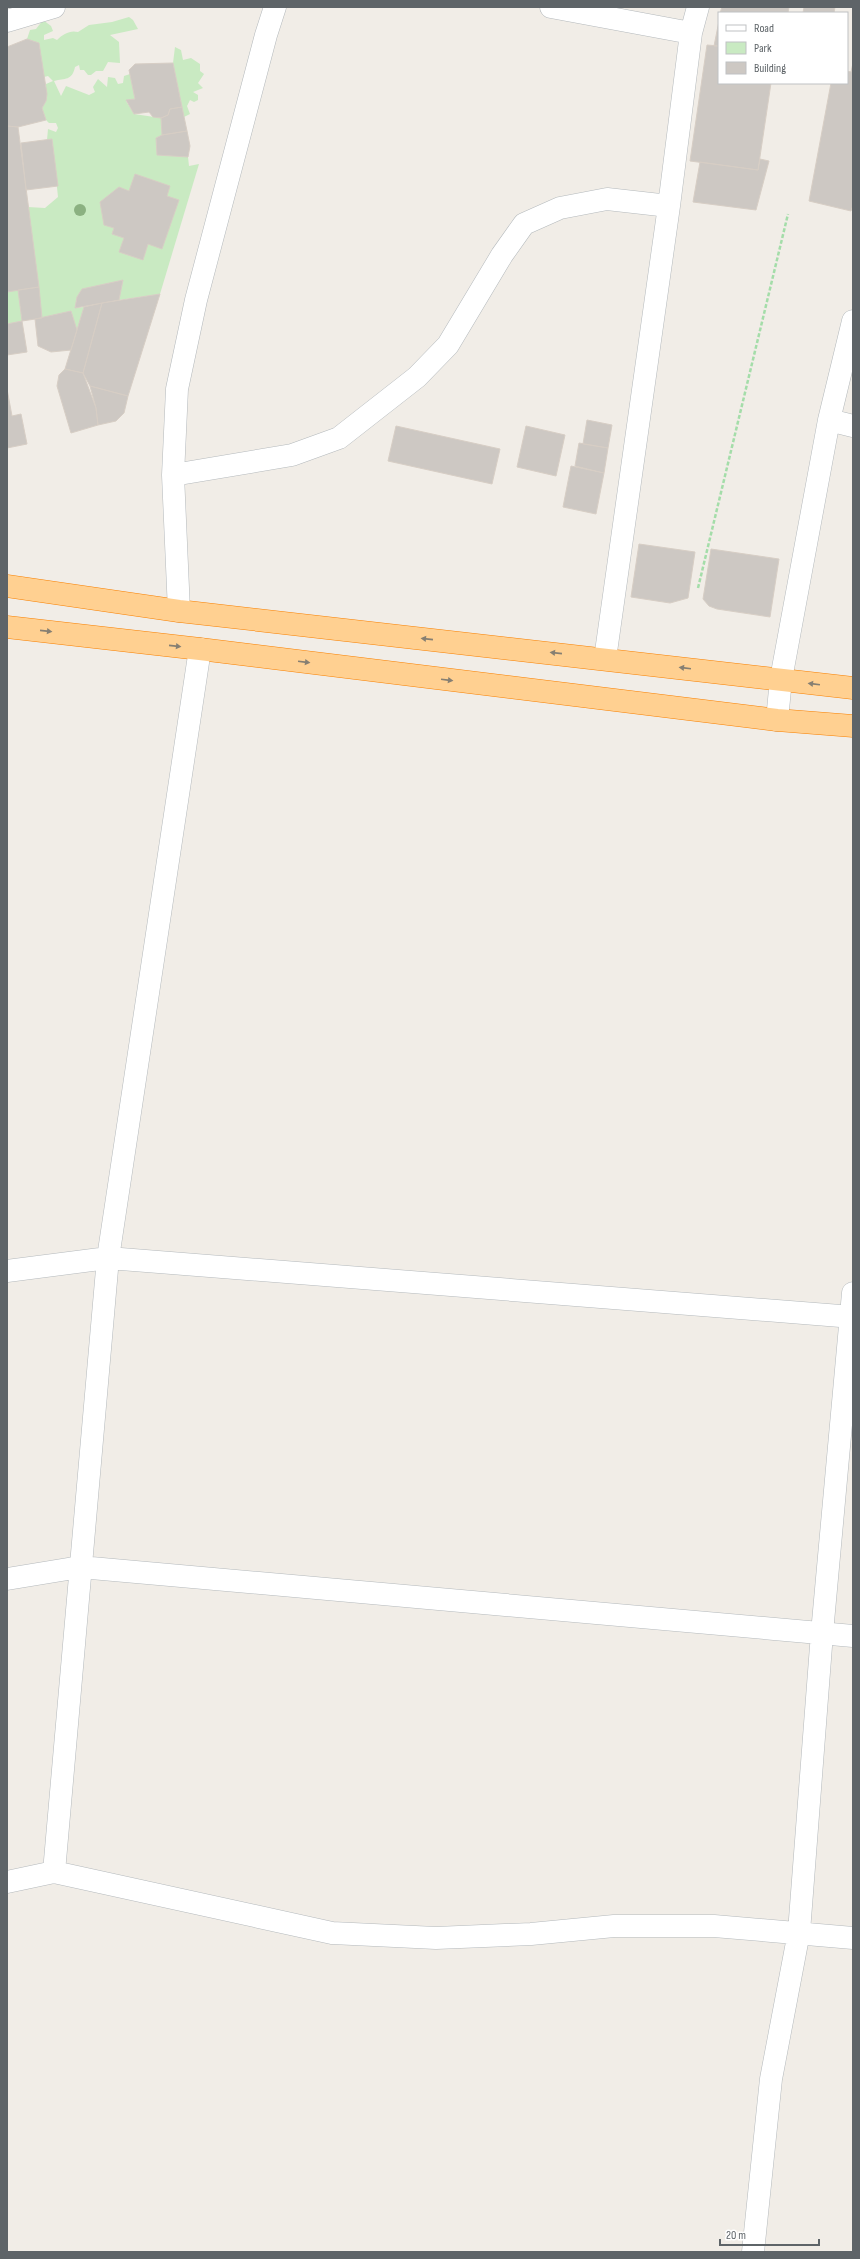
<svg xmlns="http://www.w3.org/2000/svg" width="860" height="2259" viewBox="0 0 860 2259" font-family="'Sofia Sans Condensed',sans-serif">
<style>
.green{fill:#c9eac2}
.building{fill:#cdc8c3;stroke:#d7cec5}
.lines{fill:none;stroke-linecap:round;stroke-linejoin:round}
.minor-casing{stroke:#b4b9bc;stroke-width:23}
.highway-casing{stroke:#f98000;stroke-width:23}
.path{stroke:#a4dda9;stroke-width:2.5;stroke-dasharray:4 2;stroke-linecap:butt}
.minor{stroke:#fff;stroke-width:22}
.highway{stroke:#ffd091;stroke-width:22}
.tree{fill:#8bb181}
.oneway{fill:#867f72}
</style>
<rect width="100%" height="100%" fill="#f1ede7"/>
<!-- green -->
<path class="green" d="M 129,17 L 133,20 L 138,29 L 110,35 L 119,42 L 120,63 L 108,62 L 103,71 L 96,71 L 91,75 L 88,75 L 84,70 L 80,70 L 79,65 L 75,67 C 72,81 65,78 54,81 L 61,96 L 66,86 L 89,95 L 95,92 L 93,87 L 98,79 L 107,87 L 108,77 L 115,78 L 118,84 L 123,83 L 124,76 L 130,74 L 135,99 L 126,101 L 134,114 L 161,118 L 162,135 L 156,138 L 157,155 L 188,157 L 189,166 L 199,164 L 160,294 L 119,300 L 123,280 L 83,289 L 77,297 L 75,308 L 84,307 L 77,330 L 71,311 L 42,318 L 28,207 L 45,208 L 58,197 L 52,139 L 47,140 L 48,129 L 56,132 L 58,128 L 56,123 L 49,123 L 46,120 L 42,108 L 46,101 L 46,84 L 53,81 L 48,76 L 44,77 L 39,44 L 27,39 L 30,30 L 36,29 L 43,20 L 51,26 L 53,31 L 44,35 L 44,40 L 53,38 L 57,40 C 63,34 70,30 78,32 L 89,25 L 112,22 Z
M 175,47 L 181,50 L 183,60 L 191,58 L 200,64 L 200,71 L 204,74 L 198,83 L 203,88 L 193,92 L 198,95 L 198,100 L 194,102 L 190,100 L 187,106 L 190,114 L 184,117 L 173,63 Z
M 18,290 L 22,321 L 7,324 L 7,292 Z"/>
<!-- building -->
<path class="building" d="M 722,7 L 789,7 L 788,13 L 720,13 Z
M 804,7 L 835,7 L 834,13 L 803,13 Z
M 719,21 L 719,46 L 714,46 Z
M 27,39 L 39,43 L 47,94 L 46,101 L 42,108 L 46,120 L 18,127 L 7,126 L 7,47 Z
M 707,45 L 719,46 L 719,83 L 771,83 L 758,170 L 690,161 Z
M 173,63 L 182,107 L 170,109 L 168,115 L 161,118 L 153,117 L 149,112 L 134,114 L 126,100 L 135,99 L 129,70 L 135,64 Z
M 853,63 L 853,205 L 851,211 L 809,201 L 831,83 L 847,83 L 847,71 L 851,72 Z
M 182,107 L 187,131 L 162,135 L 161,118 L 168,115 L 170,109 Z
M 7,126 L 18,127 L 39,287 L 7,292 Z
M 187,131 L 190,146 L 188,157 L 157,155 L 156,138 L 162,135 Z
M 52,139 L 58,186 L 26,190 L 21,143 Z
M 760,159 L 769,161 L 756,210 L 693,202 L 700,162 L 758,170 Z
M 135,174 L 170,186 L 167,196 L 179,200 L 162,249 L 148,244 L 143,260 L 119,252 L 124,238 L 112,234 L 114,228 L 104,225 L 100,202 L 119,187 L 129,191 Z
M 123,280 L 119,300 L 75,308 L 77,297 L 82,289 Z
M 39,287 L 42,318 L 22,321 L 18,290 Z
M 160,294 L 128,396 L 90,386 L 83,373 L 102,303 Z
M 102,303 L 83,373 L 65,369 L 84,307 Z
M 71,311 L 77,330 L 71,350 L 51,352 L 38,346 L 35,319 Z
M 22,321 L 27,352 L 7,355 L 7,324 Z
M 65,369 L 83,373 L 96,408 L 98,425 L 71,433 L 57,386 L 59,375 Z
M 90,386 L 128,396 L 124,413 L 116,421 L 98,425 L 96,408 Z
M 7,389 L 12,416 L 21,414 L 27,444 L 7,448 Z
M 587,420 L 612,425 L 608,448 L 583,444 Z
M 396,426 L 500,449 L 492,484 L 388,461 Z
M 526,426 L 565,435 L 556,476 L 517,467 Z
M 579,443 L 608,448 L 604,473 L 575,466 Z
M 571,466 L 604,473 L 596,514 L 563,507 Z
M 639,544 L 695,552 L 688,598 L 670,603 L 631,597 Z
M 711,549 L 779,559 L 770,617 L 717,609 L 709,606 L 703,599 Z"/>
<g class="lines">
<!-- minor casing -->
<g class="minor-casing">
<path id="minor" d="M 551,7 L 691,33
M 7,21 L 54,7
M 829,420 L 853,426
M 173,475 L 292,455 L 339,438 L 417,377 L 448,345 L 502,255 L 524,224 L 560,208 L 607,199 L 669,206
M 179,611 L 173,475 L 177,389 L 196,300 L 266,35 L 275,7
M 605,659 L 669,206 L 691,33 L 698,7
M 777,720 L 781,679 L 829,420 L 853,321
M 7,1271 L 108,1258 L 853,1317
M 7,1579 L 80,1567 L 853,1636
M 54,1872 L 108,1258 L 200,649
M 7,1882 L 54,1872 L 332,1933 L 436,1938 L 531,1934 L 614,1926 L 714,1926 L 853,1938
M 753,2252 L 771,2079 L 799,1932 L 822,1633 L 853,1293"/>
</g>
<!-- highway casing -->
<g class="highway-casing">
<path id="highway" d="M 7,586 L 179,611 L 853,688
M 7,627 L 200,649 L 777,720 L 853,726"/>
</g>
<!-- path -->
<path class="path" d="M 698,588 L 788,214"/>
<!-- minor -->
<use href="#minor" class="minor"/>
<!-- highway -->
<use href="#highway" class="highway"/>
</g>
<!-- trees -->
<circle class="tree" cx="80" cy="210" r="6"/>
<!-- one-way arrows -->
<defs><path id="oneway-solid" d="M-6-.8H1V-3.2L6.5 0L1 3.2V.8H-6Z"/></defs>
<g class="oneway">
<use href="#oneway-solid" transform="translate(46 631) rotate(6)"/>
<use href="#oneway-solid" transform="translate(427 639) rotate(-174)"/>
<use href="#oneway-solid" transform="translate(175 646) rotate(6)"/>
<use href="#oneway-solid" transform="translate(556 653) rotate(-174)"/>
<use href="#oneway-solid" transform="translate(304 662) rotate(7)"/>
<use href="#oneway-solid" transform="translate(685 668) rotate(-173)"/>
<use href="#oneway-solid" transform="translate(447 680) rotate(7)"/>
<use href="#oneway-solid" transform="translate(814 684) rotate(-173)"/>
</g>
<!-- border -->
<rect width="860" height="2259" fill="none" stroke="#5e6468" stroke-width="16"/>
<!-- legend -->
<rect x="718" y="12" width="130" height="72" fill="#ffffff" stroke="#bfc1c3"/>
<rect x="726" y="25" width="20" height="6" fill="#ffffff" stroke="#bfc1c3"/>
<text x="754" y="32" font-size="12" fill="#5e6468">Road</text>
<rect x="726" y="42" width="20" height="12" fill="#c9eac2" stroke="#bfc1c3"/>
<text x="754" y="52" font-size="12" fill="#5e6468">Park</text>
<rect x="726" y="62" width="20" height="12" fill="#cdc8c3" stroke="#bfc1c3"/>
<text x="754" y="72" font-size="12" fill="#5e6468">Building</text>
<!-- scale -->
<path d="M720 2239v6h99v-6" fill="none" stroke="#5e6468" stroke-width="2"/>
<text x="726" y="2239" font-size="12" fill="#5e6468" stroke="#ffffff" stroke-width="3" paint-order="stroke">20 m</text>
</svg>
